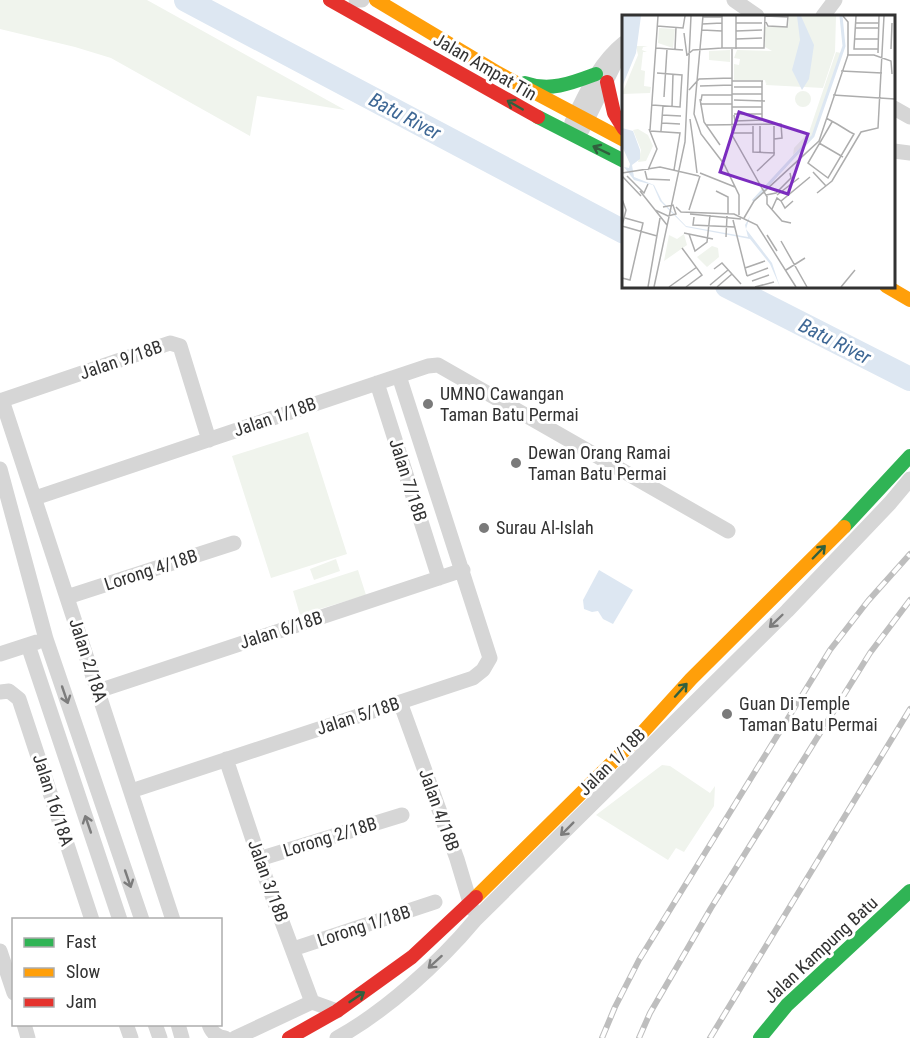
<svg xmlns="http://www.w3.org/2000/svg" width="910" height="1038" viewBox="0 0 910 1038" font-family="'Roboto Condensed',sans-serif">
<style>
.green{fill:#f0f4ed}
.water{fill:#dde7f2}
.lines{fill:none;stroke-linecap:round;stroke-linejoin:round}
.river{stroke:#dde7f2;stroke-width:24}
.street{stroke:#d6d6d6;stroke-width:15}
.fast{stroke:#30b455;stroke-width:14}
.slow{stroke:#ff9f0a;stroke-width:14}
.jam{stroke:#e5322d;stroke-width:14}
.rail-casing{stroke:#bebebe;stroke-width:6}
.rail{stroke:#fff;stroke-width:4;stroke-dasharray:11;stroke-linecap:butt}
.oneway{stroke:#31603e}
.oneway2{stroke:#7c7c7c}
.poi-dot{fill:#7a7a7a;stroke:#fff;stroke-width:2}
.labels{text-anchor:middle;stroke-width:6;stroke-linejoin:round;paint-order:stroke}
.street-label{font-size:18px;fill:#323232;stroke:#fff}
.poi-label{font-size:18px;fill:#323232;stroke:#fff;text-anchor:start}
.water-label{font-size:20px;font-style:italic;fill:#3f6895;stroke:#fff}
.inset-river{fill:none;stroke:#dde7f2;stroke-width:3}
.inset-road{fill:none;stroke:#adadad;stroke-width:1.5}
.view{fill:#7b2cbf;fill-opacity:0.15;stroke:#7b2cbf;stroke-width:3}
.inset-edge{fill:none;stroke:#323232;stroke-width:3}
</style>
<rect width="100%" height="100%" fill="#fff"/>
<!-- green -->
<path class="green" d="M 0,0 L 147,0 L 345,110 L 257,96 L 250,136 L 111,58 L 75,47 L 0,29 Z
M 308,432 L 347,554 L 271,578 L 232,456 Z
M 336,559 L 340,571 L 314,580 L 310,569 Z
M 358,570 L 366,595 L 300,615 L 293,591 Z
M 662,765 L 670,766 L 710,793 L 715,786 L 714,806 L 684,852 L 676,848 L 668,860 L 596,815 Z"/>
<!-- water -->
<path class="water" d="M 599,570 L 633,590 L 613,624 L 603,619 L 598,611 L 592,612 L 584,609 L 583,600 Z"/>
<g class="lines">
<!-- river -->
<path class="river" d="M 186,0 L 624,232
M 727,286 L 910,379"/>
<!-- street -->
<path class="street" d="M 356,0 L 362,0
M 734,0 L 757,16
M 823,16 L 835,0
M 894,108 L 910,117
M 572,122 C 586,94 598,64 624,43
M 582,130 L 615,63 L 624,54
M 894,151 L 910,153
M 377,383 L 439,578
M 2,400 L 173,920
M 0,401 L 170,343 L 180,346 L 209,440
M 0,469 L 46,639 L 142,920
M 35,498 L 428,366 L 438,365 L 728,531
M 67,597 L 234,543
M 28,645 L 120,920
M 0,654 L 37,642
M 98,691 L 463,570
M 0,692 L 9,691 L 19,699 L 92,920
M 400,702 L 457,859 L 472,909
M 226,759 L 266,879 L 312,1002
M 131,791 L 473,678 L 483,670 L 490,658 L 399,376
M 259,859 L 402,815
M 293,949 L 435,902
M 0,951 L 14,993
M 24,1024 L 28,1038
M 126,1024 L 131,1038
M 155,1024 L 160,1038
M 178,1024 L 182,1038
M 209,1024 C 211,1032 217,1037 225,1038
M 235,1038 L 312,1002 L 337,1011
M 337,1038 C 385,1012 440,962 475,920 L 787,611 L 890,503 L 910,479"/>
<!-- fast -->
<path class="fast" d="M 525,83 C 550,92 572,83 596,74
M 538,117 L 624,161
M 844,527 L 910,456
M 760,1038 L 787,1005 L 910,891"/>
<!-- slow -->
<path class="slow" d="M 376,0 L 498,73 L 624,140
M 886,286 L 910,300
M 476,897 L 642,733 L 691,679 L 844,527"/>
<!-- jam -->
<path class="jam" d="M 330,0 L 538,117
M 607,82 L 614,113 L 624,129
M 289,1038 L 337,1011 L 412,957 L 476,897"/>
<!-- rail casing -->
<g class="rail-casing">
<path id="rail" d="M 602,1038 L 615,1007 L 639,960 L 830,650 L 868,601 L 910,554
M 639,1038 L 650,1013 L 711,908 L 870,653 L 910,600
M 710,1038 L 910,709"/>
</g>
<!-- rail -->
<use href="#rail" class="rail"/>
</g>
<!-- one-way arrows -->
<defs><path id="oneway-shaft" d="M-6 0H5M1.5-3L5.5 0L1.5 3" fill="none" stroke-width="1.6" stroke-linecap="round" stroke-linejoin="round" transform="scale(1.5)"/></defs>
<g class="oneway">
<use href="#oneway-shaft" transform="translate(515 105) rotate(-150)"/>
<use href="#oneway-shaft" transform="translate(601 150) rotate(-154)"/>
<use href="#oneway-shaft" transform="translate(819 552) rotate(-46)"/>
<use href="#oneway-shaft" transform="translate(681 690) rotate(-48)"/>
<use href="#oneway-shaft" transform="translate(357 997) rotate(-34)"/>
</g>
<g class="oneway2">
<use href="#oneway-shaft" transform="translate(776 621) rotate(136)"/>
<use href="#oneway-shaft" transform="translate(65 695) rotate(71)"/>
<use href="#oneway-shaft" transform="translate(88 824) rotate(-109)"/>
<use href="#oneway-shaft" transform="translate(567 829) rotate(135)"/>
<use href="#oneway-shaft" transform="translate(128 879) rotate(71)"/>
<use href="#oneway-shaft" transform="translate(435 962) rotate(138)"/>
</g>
<!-- markers -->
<g class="poi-dot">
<circle cx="428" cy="404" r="6"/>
<circle cx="516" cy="463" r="6"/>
<circle cx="484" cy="528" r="6"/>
<circle cx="727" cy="714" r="6"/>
</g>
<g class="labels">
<!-- street labels -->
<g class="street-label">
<text transform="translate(485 67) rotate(30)" y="6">Jalan Ampat Tin</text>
<text transform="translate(121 360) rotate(-19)" y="6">Jalan 9/18B</text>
<text transform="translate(275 417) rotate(-19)" y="6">Jalan 1/18B</text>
<text transform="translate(408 480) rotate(72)" y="6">Jalan 7/18B</text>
<text transform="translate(151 570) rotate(-18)" y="6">Lorong 4/18B</text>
<text transform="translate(281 630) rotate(-18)" y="6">Jalan 6/18B</text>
<text transform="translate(88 660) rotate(72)" y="6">Jalan 2/18A</text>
<text transform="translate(358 716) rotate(-18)" y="6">Jalan 5/18B</text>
<text transform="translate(612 762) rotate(-45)" y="6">Jalan 1/18B</text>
<text transform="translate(53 800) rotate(72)" y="6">Jalan 16/18A</text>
<text transform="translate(439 810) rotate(70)" y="6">Jalan 4/18B</text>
<text transform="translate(330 837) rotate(-17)" y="6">Lorong 2/18B</text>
<text transform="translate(268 881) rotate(70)" y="6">Jalan 3/18B</text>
<text transform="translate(364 926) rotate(-18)" y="6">Lorong 1/18B</text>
<text transform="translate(821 950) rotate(-43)" y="6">Jalan Kampung Batu</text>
</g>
<!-- poi labels -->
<g class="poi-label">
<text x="440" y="400">UMNO Cawangan<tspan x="440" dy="21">Taman Batu Permai</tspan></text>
<text x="528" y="459">Dewan Orang Ramai<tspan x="528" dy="21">Taman Batu Permai</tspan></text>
<text x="496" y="534">Surau Al-Islah</text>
<text x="739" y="710">Guan Di Temple<tspan x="739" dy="21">Taman Batu Permai</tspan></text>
</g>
<!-- water labels -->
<g class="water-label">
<text transform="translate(405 116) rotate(28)" y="7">Batu River</text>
<text transform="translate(835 341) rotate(27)" y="7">Batu River</text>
</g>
</g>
<!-- overview -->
<g transform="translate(622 15)">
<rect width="273" height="273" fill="#fff"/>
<path d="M 167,1 L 214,1 L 213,37 L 201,73 L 144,70 L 150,36 L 143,32 L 143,12 L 166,12 ZM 37,13 L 53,14 L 51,33 L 36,28 ZM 14,31 L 26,31 L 21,32 L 20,35 L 25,37 L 21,37 L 19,55 L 23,56 L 22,71 L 29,72 L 28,78 L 0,79 L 16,40 ZM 108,35 L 108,47 L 87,45 L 87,36 ZM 214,37 L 219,38 L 191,120 L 171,140 L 172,133 L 187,117 ZM173 84a8 8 0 1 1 16 0a8 8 0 1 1-16 0ZM 90,231 L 96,233 L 97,242 L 85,252 L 75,242 Z" fill="#f0f4ed"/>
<path d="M 115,35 L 150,36 L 155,47 L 144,69 L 143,65 L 112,65 L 112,49 L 117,50 L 118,44 L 112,43 Z" fill="#f0f4ed"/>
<path d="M 16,114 L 26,120 L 31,131 L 24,146 L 16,147 L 19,135 L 11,115 Z" fill="#f0f4ed"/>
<path d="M 62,219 L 65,230 L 42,246 L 47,220 L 55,224 Z" fill="#f0f4ed"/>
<path d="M 0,1 L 19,1 L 14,38 L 0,72 ZM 175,1 L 179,1 L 192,30 L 187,64 L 180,75 L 170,55 L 178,25 ZM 0,113 L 11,116 L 18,135 L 18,144 L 10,150 L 12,162 L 32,170 L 40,186 L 64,211 L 126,222 L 123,210 L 128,201 L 124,214 L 150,248 L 158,272 L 148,249 L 128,224 L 64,212 L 38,186 L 31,170 L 12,165 L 2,152 L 7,153 L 8,149 L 0,131 Z" fill="#dde7f2"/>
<path class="inset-river" d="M 131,186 L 191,121 L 222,31 L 219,1"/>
<path class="inset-road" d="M 81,1 L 72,99 L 79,119 L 102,149 L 117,180 L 117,200M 100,1 L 100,33M 114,1 L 114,34M 143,1 L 166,2M 234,1 L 232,34 L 256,34M 81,2 L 100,2M 144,7 L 146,11 L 165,12 L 166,1M 114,8 L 140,8M 233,8 L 257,8M 80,9 L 100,8M 35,11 L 61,13 L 63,1M 233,13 L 256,13M 80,15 L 100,16M 114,16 L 140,15M 62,18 L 65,41M 114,24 L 140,23M 233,24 L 256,24M 34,33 L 61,35M 99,33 L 142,33 L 143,1M 53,34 L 54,12M 110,34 L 110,120 L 145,182M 269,34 L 270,8M 256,38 L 257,1M 65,40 L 71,35 L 100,33M 225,40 L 252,40 L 269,46 L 270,59M 219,56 L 260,58M 110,66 L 141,66M 78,71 L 110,70M 112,72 L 140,72M 67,75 L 77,64 L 110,63M 110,79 L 140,79M 211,80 L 273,84M 42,82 L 45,34M 78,84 L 82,107 L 98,130M 112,85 L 143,86M 79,86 L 80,80 L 110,80M 78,89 L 110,89M 30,90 L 58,92 L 60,60 L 35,58M 50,92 L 51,59M 110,92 L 140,92M 112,99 L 140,99M 40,100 L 59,101M 112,100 L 113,106 L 140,105 L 140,66M 204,103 L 215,109 L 228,117 L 232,119 L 206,163 L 186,148 L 210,107M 68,104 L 72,133M 40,108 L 58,109M 84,110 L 159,109 L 160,123 L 152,124M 131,111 L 131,137 L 153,138M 138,111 L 138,138M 28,115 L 36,1M 28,116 L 58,118 L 52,155M 39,116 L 41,91M 112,118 L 131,118M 197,128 L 221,142M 72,133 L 75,158M 26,155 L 35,134 L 27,114M 23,156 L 25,164 L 48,165M 135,156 L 152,140 L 152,111M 191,157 L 204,171M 0,158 L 38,152 L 77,161M 78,158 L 113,172M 0,161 L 19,181M 5,161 L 22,178 L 26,169M 18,176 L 45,210M 94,176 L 106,182 L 106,199M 195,178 L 210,166 L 239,117 L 256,113 L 262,1M 144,180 L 154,178 L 169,163 L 168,158M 155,180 L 177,163M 145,181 L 145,189 L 160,206 L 169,208M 0,184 L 4,195 L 0,211M 159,186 L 163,193 L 171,186M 54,192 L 59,197 L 112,199 L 135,210 L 174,272M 150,194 L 155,183 L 159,186 L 188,162M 33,195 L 46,201 L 54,199 L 51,190 L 41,192M 67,195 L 78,161M 68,199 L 119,204M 72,202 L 71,210 L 113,212M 122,203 L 132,186 L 197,126 L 226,40 L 226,7 L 221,1M 111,205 L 125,261M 0,211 L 35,221M 62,218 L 91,224M 67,219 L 73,236 L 85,227 L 88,200M 145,220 L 155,236M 104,222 L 105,201M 159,226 L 185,272M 60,233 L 80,260 L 64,272M 123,253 L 143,246M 92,254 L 100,248 L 119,269M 164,255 L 183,243M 125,261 L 146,253M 0,263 L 8,265 L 21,208 L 3,203M 130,266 L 147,260M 88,270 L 106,255M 26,272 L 38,203M 32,272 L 63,127 L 69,1M 47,272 L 75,252M 95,272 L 110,259M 133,272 L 152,267M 219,272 L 233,255"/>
<path class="view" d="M 117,97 L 186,119 L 166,179 L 98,157 Z"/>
<rect width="273" height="273" class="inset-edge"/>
</g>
<!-- legend -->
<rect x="12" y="918" width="210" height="108" fill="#ffffff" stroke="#adadad" stroke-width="1.5"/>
<rect x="24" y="938" width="30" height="9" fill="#30b455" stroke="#adadad" stroke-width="1.5"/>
<text x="66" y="948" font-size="18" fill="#323232">Fast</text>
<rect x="24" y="968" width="30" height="9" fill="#ff9f0a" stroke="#adadad" stroke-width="1.5"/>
<text x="66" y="978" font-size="18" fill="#323232">Slow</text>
<rect x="24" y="998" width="30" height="9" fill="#e5322d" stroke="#adadad" stroke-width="1.5"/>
<text x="66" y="1008" font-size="18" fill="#323232">Jam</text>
</svg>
